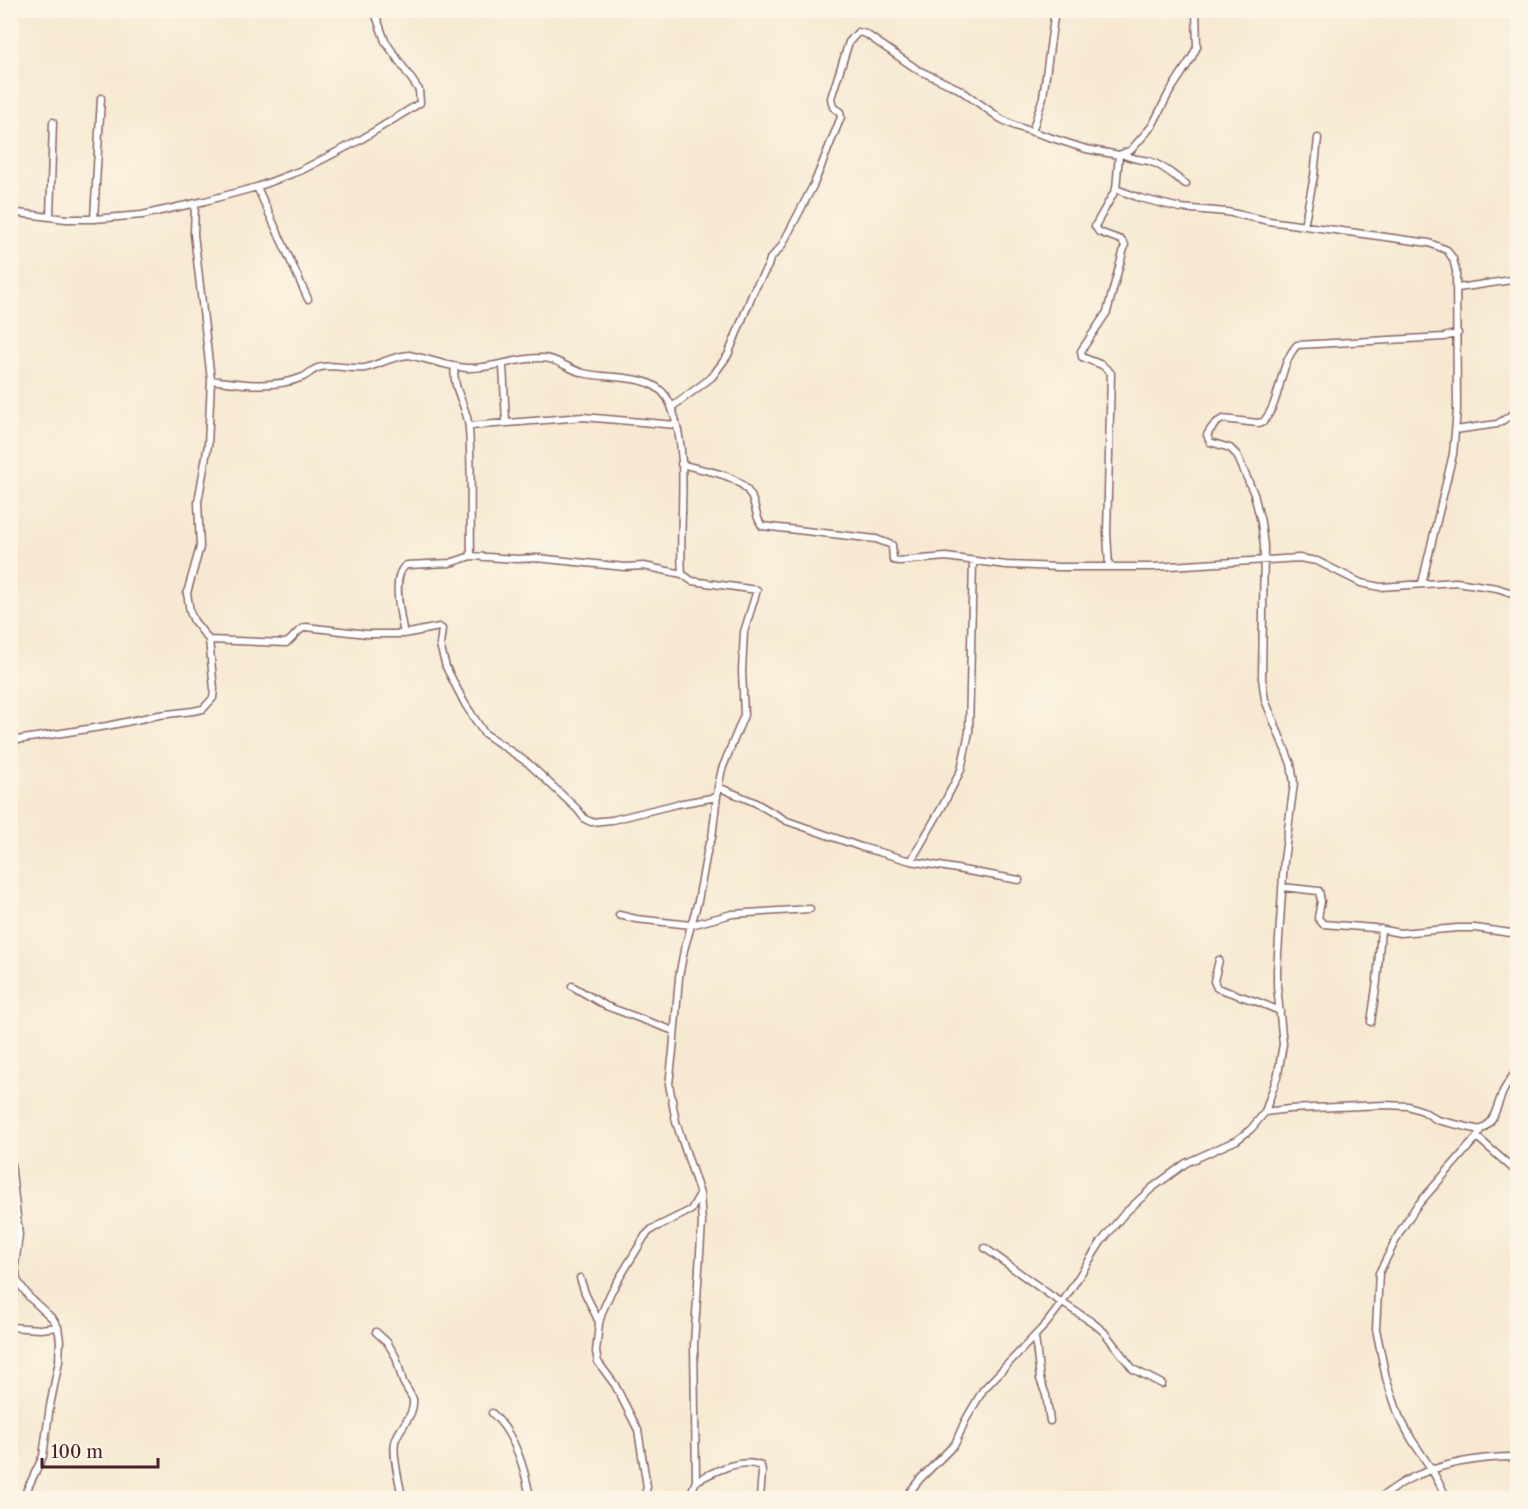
<svg xmlns="http://www.w3.org/2000/svg" width="1528" height="1509" viewBox="0 0 1528 1509" font-family="'Libre Caslon Text',serif">
<style>
.lines{fill:none;stroke-linecap:round;stroke-linejoin:round}
.street-casing{stroke:#876665;stroke-width:9}
.street{stroke:#fff;stroke-width:6}
</style>
<rect width="100%" height="100%" fill="#fcf5e5"/>
<filter id="ink" filterUnits="userSpaceOnUse"><feTurbulence type="fractalNoise" baseFrequency=".0167" numOctaves="2"/><feDisplacementMap in="SourceGraphic" scale="12" xChannelSelector="R" yChannelSelector="G"/><feConvolveMatrix kernelMatrix="1 2 1 2 8 2 1 2 1" color-interpolation-filters="sRGB"/></filter>
<filter id="wash" filterUnits="userSpaceOnUse"><feTurbulence type="fractalNoise" baseFrequency=".008" numOctaves="4" result="noise"/><feDisplacementMap in="SourceGraphic" scale="24" xChannelSelector="R" yChannelSelector="G"/><feGaussianBlur stdDeviation="1.35" result="paint"/><feColorMatrix in="noise" values="0 0 0 0 0 0 0 0 0 0 0 0 0 0 0 0 0 1.4 0 .05"/><feComposite in="paint" operator="in"/></filter>
<g filter="url(#wash)">
<rect width="100%" height="100%" fill="#f7e9d1"/>
</g>
<g filter="url(#ink)">
<g class="lines">
<!-- street casing -->
<g class="street-casing">
<path id="street" d="M 1511,10 L 1518,17
M 1032,132 L 1043,97 L 1055,10
M 1122,154 C 1131,159 1139,159 1149,161 C 1163,165 1174,176 1186,184
M 257,187 L 308,299
M 1116,189 L 1140,198 L 1180,208 L 1227,212 L 1269,221 L 1429,243 L 1447,250 L 1453,259 L 1456,271 L 1457,410 L 1453,454 L 1422,583
M 10,212 L 66,219 L 94,219 L 142,215 L 205,201 L 257,187 L 302,170 L 360,140 L 420,103 L 419,90 L 385,41 L 374,10
M 50,217 L 53,122
M 94,219 L 101,98
M 1304,226 L 1314,176 L 1318,138
M 1458,288 L 1518,279
M 503,365 L 506,422
M 455,366 C 451,389 468,406 469,429 C 472,471 470,513 471,556
M 211,380 C 240,384 274,389 303,377 C 308,375 313,369 318,368 C 333,363 350,370 365,368 C 380,364 393,356 409,355 C 429,359 448,367 467,368 C 492,369 516,358 540,358 C 555,357 568,369 583,373 C 613,381 658,370 671,406 C 691,458 678,519 682,574 L 692,581 L 757,590 L 744,632 L 742,671 L 744,715 L 722,769 L 718,787 L 712,838 L 708,847 L 698,901 L 684,950 L 679,977 L 673,1051 L 669,1084 L 676,1122 L 700,1194 L 702,1223 L 694,1344 L 696,1481 L 689,1498
M 672,407 L 712,377 L 728,355 L 754,290 L 768,266 L 770,259 L 781,247 L 814,184 L 841,117 L 840,112 L 833,107 L 831,98 L 849,42 L 858,32 L 866,34 L 918,70 L 959,89 L 1001,119 L 1015,126 L 1086,149 L 1119,155
M 469,426 L 583,417 L 676,425
M 1455,430 L 1497,424 L 1518,411
M 681,464 C 703,471 738,473 750,494 C 756,504 755,517 762,526 L 876,539 L 892,545 L 893,560 L 899,561 L 946,557 L 1006,565 L 1059,567 L 1154,567 L 1299,558 L 1317,561 L 1361,583 L 1380,587 L 1456,582 L 1497,588 L 1518,595
M 1109,567 L 1107,533 L 1111,373 L 1102,365 L 1082,357 L 1081,351 L 1107,312 L 1125,245 L 1121,240 L 1099,232 L 1095,226 L 1116,189 L 1119,155 L 1131,150 L 1152,126 L 1169,93 L 1191,59 L 1197,47 L 1196,10
M 404,634 C 401,618 390,573 407,565 L 450,563 L 471,556 L 517,559 L 537,558 L 625,567 L 644,566 L 682,574
M 209,640 L 286,643 C 294,639 296,630 306,627 L 367,634 L 404,634 L 439,627 L 442,629 L 440,645 L 446,667 L 465,704 L 484,733 L 528,763 L 577,809 L 585,819 L 591,822 L 612,820 L 677,804 L 717,797
M 10,741 L 107,726 L 159,715 L 193,711 L 203,709 L 213,698 L 214,689 L 209,640 L 194,621 L 190,612 L 187,593 L 200,547 L 198,502 L 208,445 L 211,380 L 194,234 L 195,203
M 718,787 L 754,802 L 787,821 L 861,847 L 911,861 L 1019,880
M 911,861 L 942,807 L 961,770 L 969,732 L 973,561
M 1282,887 L 1319,891 L 1321,901 L 1318,918 L 1323,924 L 1374,928 L 1400,933 L 1458,928 L 1475,928 L 1518,934
M 619,915 L 636,919 L 691,925 L 732,914 L 810,909
M 1219,960 L 1214,981 L 1217,988 L 1258,1002 L 1280,1011
M 572,986 L 606,1006 L 674,1031
M 1371,1022 L 1377,981 L 1381,929
M 1265,1112 L 1289,1109 L 1385,1105 L 1408,1106 L 1423,1111 L 1437,1120 L 1480,1130
M 1477,1137 L 1518,1173
M 10,1154 L 19,1235 L 15,1265 L 17,1280 L 29,1297 L 53,1319 L 58,1327 L 60,1341 L 59,1361 L 50,1406 L 43,1456 L 23,1498
M 985,1248 L 1050,1295 L 1092,1322 L 1104,1332 L 1133,1369 L 1162,1384
M 580,1278 L 585,1293 L 599,1322
M 10,1327 L 40,1329 L 58,1327
M 376,1332 L 387,1342 L 396,1357 L 403,1382 L 413,1399 C 415,1417 399,1426 395,1442 C 392,1456 400,1484 402,1498
M 1035,1337 L 1040,1379 L 1046,1395 L 1050,1421
M 492,1413 C 514,1433 525,1469 530,1498
M 696,1481 C 714,1472 740,1457 761,1466 L 762,1472 L 760,1498
M 644,1498 L 647,1487 L 638,1430 L 615,1385 L 598,1362 L 596,1352 L 599,1323 L 603,1310 L 611,1292 L 645,1236 L 652,1229 L 691,1210 L 700,1194
M 905,1498 L 920,1479 L 955,1444 L 965,1421 L 983,1390 L 1046,1324 L 1062,1303 L 1101,1242 L 1124,1214 L 1152,1188 L 1186,1163 L 1237,1140 L 1251,1129 L 1265,1112 L 1278,1074 L 1283,1044 L 1277,986 L 1277,970 L 1284,860 L 1294,783 L 1291,764 L 1265,700 L 1262,678 L 1264,546 L 1261,522 L 1254,494 L 1237,455 L 1230,448 L 1210,442 L 1207,435 C 1211,428 1215,422 1223,419 L 1258,423 L 1263,422 C 1282,401 1278,366 1297,345 L 1444,337 L 1458,333
M 1380,1498 C 1390,1491 1400,1483 1411,1478 C 1445,1462 1481,1457 1518,1457
M 1447,1498 L 1432,1470 L 1412,1440 L 1399,1416 L 1386,1378 L 1376,1329 L 1379,1273 L 1401,1230 L 1416,1207 L 1477,1137 L 1480,1130 C 1495,1122 1496,1108 1502,1094 C 1506,1084 1513,1077 1518,1068"/>
</g>
<!-- street -->
<use href="#street" class="street"/>
</g>
</g>
<!-- margin -->
<rect width="1528" height="1509" fill="none" stroke="#fcf5e5" stroke-width="36"/>
<!-- scale -->
<path d="M42 1458v9h116v-9" fill="none" stroke="#4a1f2b" stroke-width="3"/>
<text x="51" y="1458" font-size="18" fill="#4a1f2b" stroke="#fcf5e5" stroke-width="4.5" paint-order="stroke">100 m</text>
</svg>
